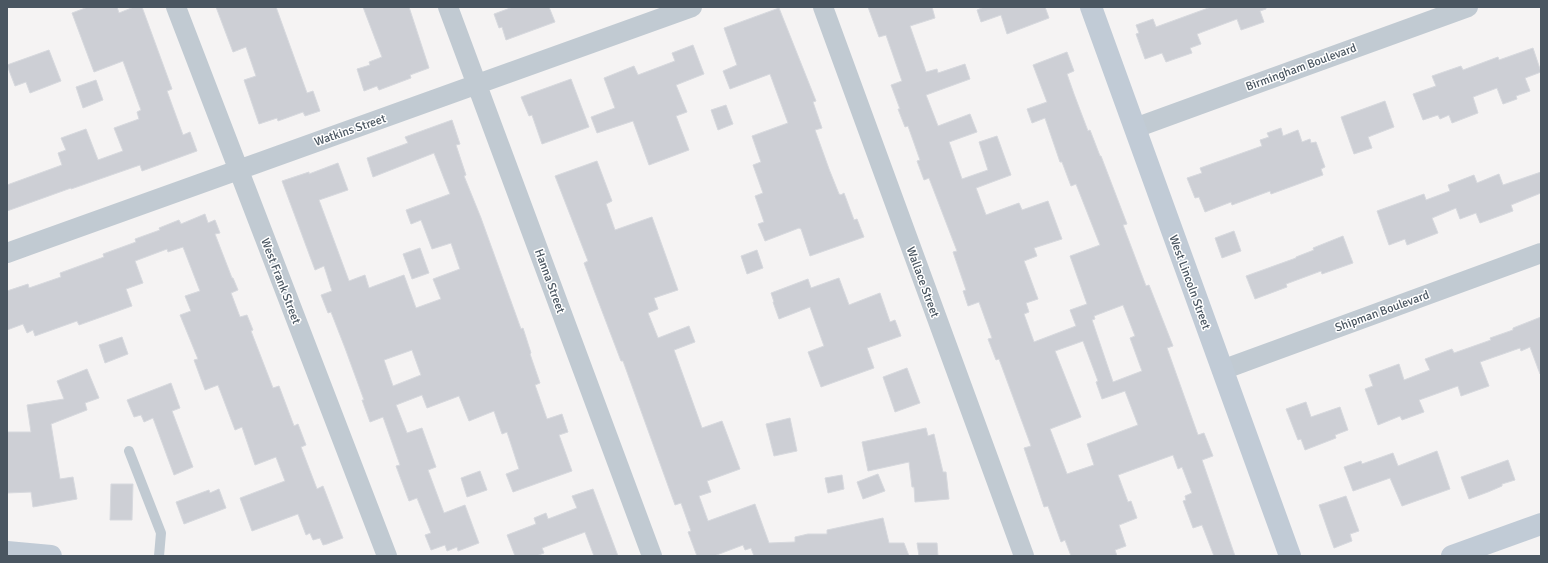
<svg xmlns="http://www.w3.org/2000/svg" width="1548" height="563" viewBox="0 0 1548 563" font-family="Signika,sans-serif">
<style>
.building{fill:#cdcfd5;stroke:#d7d9de;fill-rule:evenodd}
.lines{fill:none;stroke-linecap:round;stroke-linejoin:round}
.lane{stroke:#c1cad2;stroke-width:10}
.street{stroke:#c1cad2;stroke-width:20}
.secondary{stroke:#c1cbd6;stroke-width:22}
.labels{text-anchor:middle;stroke-width:3;stroke-linejoin:round;paint-order:stroke}
.street-label{font-size:12px;fill:#4a5661;stroke:#fff}
</style>
<rect width="100%" height="100%" fill="#f5f3f3"/>
<!-- building -->
<path class="building" d="M 88,7 L 117,7 L 119,13 L 134,7 L 142,7 L 172,89 L 167,91 L 183,135 L 190,132 L 197,151 L 142,171 L 140,165 L 71,189 L 71,188 L 7,211 L 7,185 L 62,165 L 58,153 L 66,150 L 61,138 L 86,129 L 98,160 L 123,151 L 114,128 L 139,119 L 137,112 L 141,110 L 123,61 L 94,72 L 72,13 Z
M 216,7 L 276,7 L 307,93 L 313,91 L 320,111 L 305,116 L 303,112 L 278,121 L 277,118 L 259,124 L 244,80 L 256,76 L 246,47 L 233,52 Z
M 363,7 L 409,7 L 429,68 L 410,75 L 411,78 L 379,90 L 377,86 L 364,91 L 357,69 L 370,65 L 369,62 L 382,57 Z
M 513,7 L 549,7 L 555,22 L 506,40 L 502,27 L 499,28 L 494,14 Z
M 868,7 L 932,7 L 935,18 L 910,26 L 926,72 L 937,69 L 938,73 L 965,64 L 970,79 L 926,95 L 938,126 L 970,114 L 977,132 L 949,142 L 962,179 L 988,170 L 979,142 L 997,136 L 1011,175 L 976,188 L 986,215 L 1019,203 L 1022,210 L 1048,201 L 1062,239 L 1034,248 L 1037,256 L 1024,261 L 1038,299 L 1026,303 L 1029,312 L 1024,314 L 1034,342 L 1076,326 L 1070,310 L 1087,304 L 1070,256 L 1100,245 L 1076,184 L 1071,186 L 1062,162 L 1060,162 L 1045,118 L 1032,123 L 1027,109 L 1047,102 L 1033,65 L 1067,52 L 1074,71 L 1067,74 L 1074,94 L 1088,131 L 1090,130 L 1100,156 L 1101,156 L 1127,224 L 1123,225 L 1146,286 L 1149,285 L 1173,346 L 1167,348 L 1198,435 L 1204,433 L 1213,456 L 1202,460 L 1235,556 L 1214,556 L 1202,525 L 1193,528 L 1183,501 L 1186,500 L 1185,496 L 1192,493 L 1182,467 L 1178,469 L 1173,455 L 1118,475 L 1128,502 L 1131,501 L 1137,518 L 1119,525 L 1126,546 L 1115,550 L 1117,556 L 1071,556 L 1065,540 L 1061,542 L 1048,506 L 1044,507 L 1037,486 L 1024,448 L 1031,446 L 999,359 L 996,360 L 988,339 L 992,338 L 979,302 L 968,306 L 963,291 L 966,290 L 953,252 L 957,251 L 929,178 L 924,180 L 917,161 L 920,160 L 908,126 L 905,127 L 898,109 L 900,109 L 891,85 L 902,81 L 886,35 L 879,37 ZM 1123,305 L 1135,336 L 1130,338 L 1142,371 L 1113,382 L 1092,320 L 1095,319 L 1094,316 ZM 1083,341 L 1098,381 L 1096,382 L 1102,399 L 1125,391 L 1138,425 L 1087,444 L 1094,465 L 1067,474 L 1050,429 L 1081,417 L 1055,351 Z
M 984,7 L 1045,7 L 1049,18 L 1007,34 L 1001,15 L 981,22 L 977,10 Z
M 1211,7 L 1266,7 L 1266,9 L 1260,11 L 1264,22 L 1241,30 L 1237,19 L 1197,34 L 1201,44 L 1190,48 L 1192,53 L 1166,62 L 1162,53 L 1145,59 L 1136,34 L 1139,33 L 1136,25 L 1153,19 L 1156,27 Z
M 779,8 L 816,101 L 813,102 L 822,128 L 815,130 L 829,169 L 839,194 L 841,195 L 844,193 L 854,220 L 857,219 L 864,237 L 810,256 L 801,229 L 799,228 L 765,241 L 758,224 L 764,222 L 755,196 L 763,193 L 753,165 L 761,162 L 752,136 L 788,123 L 770,74 L 730,89 L 723,71 L 737,65 L 724,28 Z
M 693,45 L 704,74 L 676,85 L 687,112 L 676,116 L 689,150 L 649,165 L 633,121 L 597,133 L 591,117 L 615,108 L 604,78 L 634,66 L 638,75 L 675,61 L 672,53 Z
M 1533,48 L 1541,72 L 1525,78 L 1530,91 L 1516,96 L 1517,99 L 1503,104 L 1497,88 L 1473,97 L 1478,113 L 1452,123 L 1449,115 L 1440,119 L 1438,115 L 1423,120 L 1413,94 L 1436,86 L 1432,76 L 1461,66 L 1463,70 L 1498,57 L 1499,60 Z
M 49,50 L 61,81 L 30,93 L 26,82 L 15,86 L 7,65 Z
M 571,79 L 589,127 L 542,144 L 532,115 L 529,116 L 521,97 Z
M 96,80 L 103,100 L 83,108 L 76,87 Z
M 1385,101 L 1394,127 L 1368,137 L 1372,148 L 1354,154 L 1341,117 Z
M 726,105 L 733,124 L 718,130 L 711,110 Z
M 452,120 L 460,144 L 456,145 L 466,175 L 464,176 L 481,218 L 521,329 L 523,328 L 531,353 L 530,354 L 540,383 L 535,385 L 547,419 L 562,414 L 568,432 L 559,435 L 572,471 L 513,492 L 506,474 L 519,469 L 507,432 L 502,434 L 494,411 L 469,421 L 459,396 L 427,408 L 422,395 L 396,405 L 407,433 L 422,428 L 436,467 L 428,470 L 444,513 L 465,505 L 479,543 L 458,551 L 457,547 L 447,551 L 445,545 L 431,550 L 425,535 L 431,533 L 417,498 L 409,501 L 396,466 L 400,465 L 383,417 L 370,422 L 362,400 L 364,400 L 345,348 L 331,312 L 328,313 L 321,295 L 332,291 L 324,266 L 315,270 L 282,181 L 309,172 L 309,174 L 338,163 L 348,190 L 319,200 L 349,281 L 365,275 L 369,288 L 404,275 L 416,308 L 441,299 L 433,279 L 460,269 L 451,243 L 432,249 L 421,220 L 411,224 L 406,210 L 450,194 L 434,153 L 373,177 L 367,158 L 408,143 L 405,137 ZM 412,350 L 421,375 L 393,386 L 384,360 Z
M 1281,128 L 1283,136 L 1298,130 L 1302,142 L 1310,139 L 1311,143 L 1316,142 L 1325,167 L 1321,169 L 1323,175 L 1271,194 L 1270,191 L 1232,205 L 1231,202 L 1205,212 L 1199,197 L 1195,198 L 1187,178 L 1202,173 L 1200,168 L 1262,146 L 1260,140 L 1269,137 L 1267,133 Z
M 597,161 L 612,201 L 606,204 L 615,230 L 652,217 L 678,290 L 654,298 L 658,309 L 648,313 L 658,338 L 689,326 L 695,342 L 674,350 L 702,428 L 722,421 L 740,469 L 707,481 L 711,492 L 699,496 L 708,521 L 755,504 L 769,543 L 795,542 L 795,537 L 808,534 L 827,534 L 827,530 L 883,518 L 889,543 L 904,543 L 909,556 L 754,556 L 751,548 L 745,550 L 743,545 L 714,556 L 697,556 L 688,532 L 691,531 L 681,503 L 675,505 L 623,361 L 621,361 L 594,290 L 584,263 L 588,261 L 555,176 Z
M 1541,172 L 1541,193 L 1511,205 L 1513,211 L 1480,223 L 1476,213 L 1460,219 L 1456,208 L 1432,218 L 1438,233 L 1407,245 L 1405,239 L 1389,245 L 1377,211 L 1424,194 L 1426,200 L 1450,191 L 1448,185 L 1474,175 L 1477,183 L 1499,174 L 1503,185 Z
M 205,214 L 208,223 L 215,220 L 220,233 L 215,234 L 232,278 L 233,278 L 238,290 L 231,293 L 240,317 L 247,315 L 253,330 L 251,331 L 273,388 L 279,386 L 294,426 L 298,424 L 306,445 L 301,447 L 317,489 L 323,486 L 343,538 L 327,544 L 323,545 L 320,538 L 313,540 L 310,533 L 306,535 L 298,514 L 252,531 L 240,498 L 285,481 L 276,457 L 255,465 L 242,427 L 235,430 L 218,385 L 205,390 L 194,360 L 198,359 L 180,315 L 191,311 L 185,296 L 200,291 L 183,247 L 168,252 L 167,249 L 135,261 L 143,283 L 126,289 L 132,306 L 79,325 L 77,321 L 35,336 L 33,330 L 27,333 L 23,324 L 7,330 L 7,291 L 28,284 L 29,288 L 61,277 L 60,273 L 104,257 L 103,254 L 136,242 L 135,239 L 160,230 L 159,228 L 179,220 L 181,224 Z
M 1234,231 L 1241,251 L 1222,258 L 1215,238 Z
M 1343,236 L 1353,263 L 1322,274 L 1321,271 L 1286,284 L 1287,287 L 1255,299 L 1246,276 L 1296,258 L 1296,257 L 1314,250 L 1313,248 Z
M 420,248 L 429,273 L 412,279 L 403,254 Z
M 757,250 L 763,268 L 747,274 L 741,256 Z
M 839,278 L 849,305 L 880,293 L 890,322 L 895,320 L 901,336 L 867,348 L 874,368 L 821,387 L 808,352 L 824,346 L 810,307 L 779,319 L 773,302 L 774,302 L 771,293 L 808,279 L 811,288 Z
M 1541,317 L 1541,374 L 1540,374 L 1530,347 L 1521,351 L 1520,348 L 1480,362 L 1489,386 L 1461,396 L 1458,386 L 1419,400 L 1424,412 L 1402,420 L 1400,416 L 1378,425 L 1365,389 L 1373,386 L 1369,375 L 1399,364 L 1404,380 L 1430,370 L 1425,359 L 1452,349 L 1454,353 L 1491,340 L 1490,338 L 1513,330 L 1513,328 Z
M 122,337 L 128,354 L 105,363 L 99,345 Z
M 907,368 L 920,403 L 895,412 L 883,377 Z
M 87,369 L 99,398 L 85,403 L 87,410 L 51,424 L 60,479 L 73,477 L 77,499 L 33,507 L 31,492 L 7,493 L 7,432 L 31,432 L 27,405 L 64,399 L 57,381 Z
M 171,383 L 180,408 L 172,411 L 193,467 L 174,475 L 153,418 L 144,422 L 141,415 L 134,417 L 127,400 Z
M 1306,402 L 1311,417 L 1340,407 L 1348,430 L 1335,435 L 1336,438 L 1305,450 L 1301,439 L 1298,440 L 1286,409 Z
M 790,418 L 797,451 L 774,456 L 766,424 Z
M 926,428 L 928,436 L 934,434 L 943,472 L 946,472 L 949,499 L 915,502 L 914,487 L 912,487 L 909,462 L 868,471 L 862,442 Z
M 1437,451 L 1450,489 L 1402,506 L 1390,478 L 1353,491 L 1344,467 L 1361,461 L 1362,464 L 1393,453 L 1398,466 Z
M 1508,460 L 1515,480 L 1502,484 L 1502,486 L 1488,492 L 1469,499 L 1461,477 Z
M 480,471 L 487,490 L 467,497 L 461,478 Z
M 878,474 L 885,491 L 863,499 L 857,482 Z
M 842,475 L 844,489 L 828,493 L 825,478 Z
M 111,484 L 133,484 L 132,520 L 110,520 Z
M 219,489 L 226,508 L 184,524 L 176,502 L 209,490 L 210,493 Z
M 593,489 L 618,556 L 594,556 L 585,532 L 542,548 L 544,553 L 536,556 L 515,556 L 507,535 L 536,524 L 534,518 L 546,513 L 548,519 L 577,508 L 572,496 Z
M 1346,496 L 1359,531 L 1350,534 L 1352,541 L 1334,548 L 1319,505 Z
M 917,543 L 937,543 L 938,556 L 919,556 Z"/>
<g class="lines">
<!-- lane -->
<path class="lane" d="M 129,451 L 161,533 L 159,556"/>
<!-- street -->
<path class="street" d="M 176,7 L 387,556
M 448,7 L 652,556
M 823,7 L 1024,556
M 1135,128 L 1468,7
M 7,253 L 692,7
M 1222,370 L 1541,253"/>
<!-- secondary -->
<path class="secondary" d="M 1091,7 L 1290,556
M 7,552 L 51,556
M 1452,556 L 1541,524"/>
</g>
<g class="labels">
<!-- street labels -->
<g class="street-label">
<text transform="translate(1301 67) rotate(-20)" y="4">Birmingham Boulevard</text>
<text transform="translate(350 130) rotate(-19)" y="4">Watkins Street</text>
<text transform="translate(281 281) rotate(69)" y="4">West Frank Street</text>
<text transform="translate(550 281) rotate(70)" y="4">Hanna Street</text>
<text transform="translate(923 282) rotate(70)" y="4">Wallace Street</text>
<text transform="translate(1190 282) rotate(70)" y="4">West Lincoln Street</text>
<text transform="translate(1382 311) rotate(-20)" y="4">Shipman Boulevard</text>
</g>
</g>
<!-- border -->
<rect width="1548" height="563" fill="none" stroke="#4a5661" stroke-width="16"/>
</svg>
